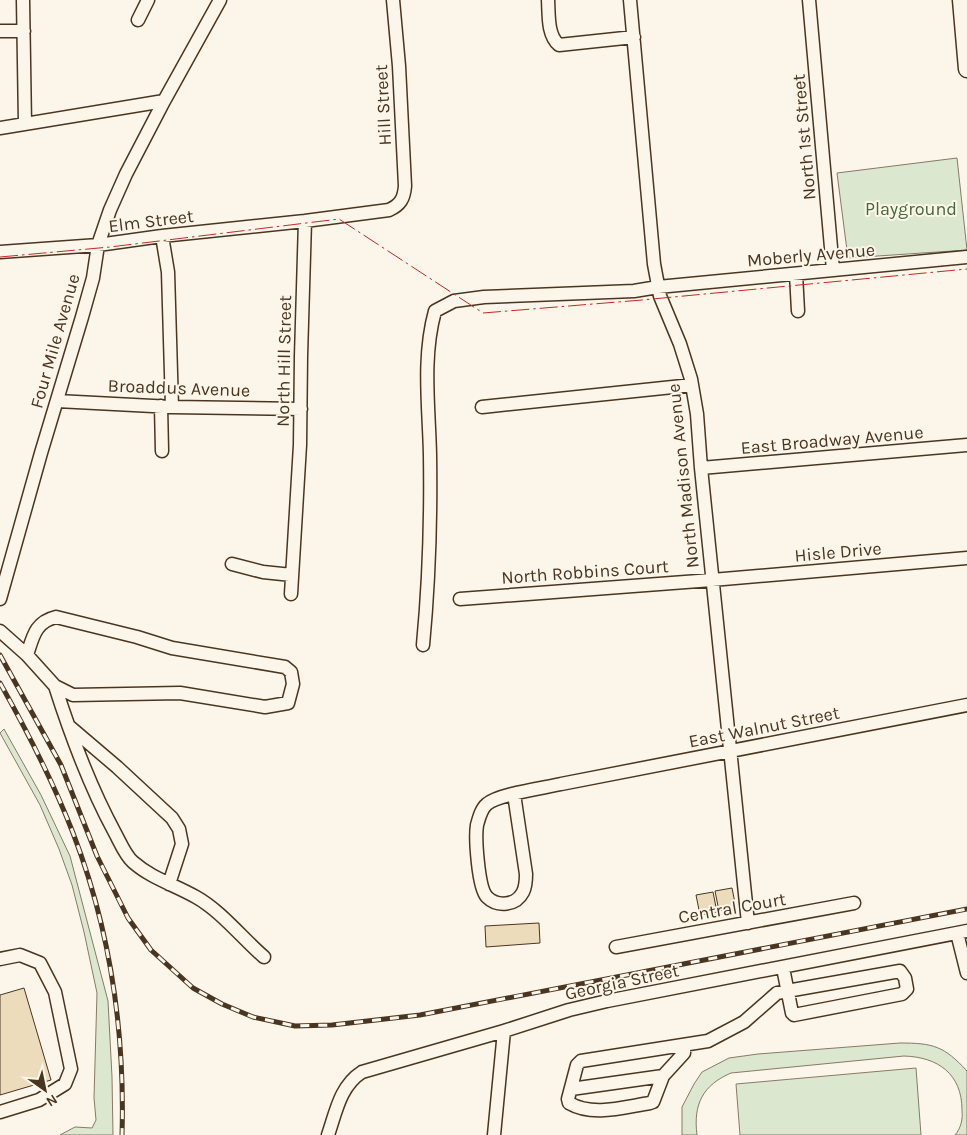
<svg xmlns="http://www.w3.org/2000/svg" width="967" height="1135" viewBox="0 0 967 1135" font-family="Karla,sans-serif">
<style>
.green{fill:#dce7d0;stroke:#887966}
.building{fill:#ecdcbc;stroke:#4a3520}
.lines{fill:none;stroke-linecap:round;stroke-linejoin:round}
.minor-casing{stroke:#4a3520;stroke-width:15}
.major-casing{stroke:#4a3520;stroke-width:19}
.minor{stroke:#fbf6e9;stroke-width:12}
.major{stroke:#fbf6e9;stroke-width:16}
.rail-casing{stroke:#4a3520;stroke-width:5}
.rail{stroke:#fbf6e9;stroke-width:3;stroke-dasharray:9;stroke-linecap:butt}
.power{stroke:#c62828;stroke-width:1;stroke-dasharray:18 4 2.5 4;stroke-linecap:butt}
.labels{text-anchor:middle;stroke-width:4;stroke-linejoin:round;paint-order:stroke}
.street-label{font-size:18px;fill:#4a3520;stroke:#fbf6e9}
.park-label{font-size:18px;fill:#436837;stroke:#fbf6e9}
</style>
<rect width="100%" height="100%" fill="#fbf6e9"/>
<!-- green -->
<path class="green" d="M 957,158 L 967,250 L 848,258 L 837,173 Z
M 4,729 L 41,795 L 70,856 L 108,1001 L 112,1077 L 113,1135 L 60,1135 L 75,1127 L 92,1128 L 96,1120 L 94,1098 L 97,993 L 84,932 L 72,885 L 59,849 L 40,805 L 0,733 Z
M 900,1043 C 933,1043 944,1046 967,1071 L 967,1135 L 955,1135 C 961,1128 963,1119 962,1110 C 962,1074 938,1057 904,1056 L 731,1073 C 703,1085 693,1104 697,1135 L 682,1135 L 682,1107 L 694,1084 L 702,1072 L 729,1058 L 758,1054 Z
M 916,1068 L 921,1135 L 740,1135 L 736,1084 Z"/>
<!-- building -->
<path class="building" d="M 732,888 L 736,908 L 719,911 L 715,891 Z
M 713,892 L 717,912 L 700,915 L 696,895 Z
M 539,923 L 540,943 L 486,947 L 485,926 Z
M 24,988 L 51,1080 L 0,1095 L 0,995 Z"/>
<g class="lines">
<!-- minor casing -->
<g class="minor-casing">
<path id="minor" d="M 23,0 L 25,124
M 548,0 C 549,14 547,35 559,45 L 634,37
M 630,0 L 654,264 L 660,296 L 680,344 L 691,379 L 697,414 L 701,468 L 748,923
M 809,0 L 833,270
M 138,20 L 148,0
M 0,31 L 24,31
M 0,128 L 164,101 L 220,0
M 162,236 L 168,272 L 172,407
M 0,252 L 98,245 L 162,236 L 305,221 L 389,210 C 400,205 404,199 405,186 L 399,66 L 393,0
M 796,274 L 798,311
M 57,401 L 172,407 L 301,409
M 161,406 L 162,451
M 482,407 L 692,385
M 701,468 L 967,445
M 232,564 L 263,572 L 292,575
M 291,594 L 300,445 L 301,356 L 305,221
M 0,599 L 41,453 L 82,317 L 93,278 L 98,245 L 110,210 L 126,174 L 164,101
M 460,599 L 712,580 L 967,558
M 0,631 L 27,655 L 55,686 L 73,695 L 180,693 L 265,707 L 288,703 L 293,684 L 291,672 L 285,667 L 172,648 L 137,637 L 56,617 C 35,622 33,637 27,655
M 423,645 C 429,582 431,518 430,455 C 429,407 422,358 435,311 L 454,301 L 484,297 L 634,291 L 658,287 L 967,257
M 55,686 C 71,736 90,787 115,833 C 120,842 125,855 133,862 C 151,878 175,885 196,897 C 221,911 242,938 264,957
M 70,727 L 117,767 L 172,818 L 179,829 L 182,844 L 169,884
M 514,794 L 526,874 C 526,880 526,886 523,892 C 516,906 497,907 487,897 C 478,888 475,837 477,825 C 479,818 481,809 487,804 C 498,794 544,788 561,784 L 967,705
M 957,933 L 967,973
M 616,947 L 854,903
M 0,959 L 20,955 L 40,963 L 55,992 L 71,1069 L 65,1084 L 39,1100 L 0,1112
M 684,1045 L 684,1053 L 663,1076 L 653,1102 L 650,1103 C 624,1107 593,1117 569,1103 L 568,1099 L 577,1065 L 581,1061 L 708,1041 L 744,1022 L 777,993 L 787,991 L 900,971 L 905,978 L 907,989 L 902,994 L 794,1015 L 792,1013 L 783,968
M 571,1089 L 663,1076
M 328,1135 C 336,1112 340,1086 362,1072 L 504,1031 L 569,1010 L 607,1001 L 967,931
M 494,1135 L 504,1031"/>
</g>
<!-- major casing -->
<g class="major-casing">
<path id="major" d="M 961,0 L 967,69"/>
</g>
<!-- minor -->
<use href="#minor" class="minor"/>
<!-- major -->
<use href="#major" class="major"/>
<!-- rail casing -->
<g class="rail-casing">
<path id="rail" d="M 0,655 L 61,765 L 97,856 L 128,918 L 151,950 L 193,988 L 222,1004 L 253,1017 L 295,1026 L 332,1025 L 420,1015 L 967,909
M 0,683 C 27,731 53,781 73,833 C 110,929 125,1033 122,1135"/>
</g>
<!-- rail -->
<use href="#rail" class="rail"/>
<!-- power -->
<path class="power" d="M 0,257 L 110,247 L 339,219 L 483,313 L 642,300 L 967,269"/>
</g>
<g class="labels">
<!-- street labels -->
<g class="street-label">
<text transform="translate(383 105) rotate(-93)" y="6">Hill Street</text>
<text transform="translate(804 137) rotate(-95)" y="6">North 1st Street</text>
<text transform="translate(151 221) rotate(-7)" y="6">Elm Street</text>
<text transform="translate(811 255) rotate(-5)" y="6">Moberly Avenue</text>
<text transform="translate(55 341) rotate(-74)" y="6">Four Mile Avenue</text>
<text transform="translate(284 361) rotate(-89)" y="6">North Hill Street</text>
<text transform="translate(179 388) rotate(2)" y="6">Broaddus Avenue</text>
<text transform="translate(832 440) rotate(-5)" y="6">East Broadway Avenue</text>
<text transform="translate(683 476) rotate(-96)" y="6">North Madison Avenue</text>
<text transform="translate(838 552) rotate(-5)" y="6">Hisle Drive</text>
<text transform="translate(585 572) rotate(-4)" y="6">North Robbins Court</text>
<text transform="translate(764 727) rotate(-11)" y="6">East Walnut Street</text>
<text transform="translate(732 908) rotate(-10)" y="6">Central Court</text>
<text transform="translate(622 982) rotate(-12)" y="6">Georgia Street</text>
</g>
<!-- park labels -->
<g class="park-label">
<text x="911" y="215">Playground</text>
</g>
</g>
<!-- north arrow -->
<g transform="translate(45 1090) rotate(147)" stroke="#fbf6e9" stroke-width="4" paint-order="stroke">
<path d="M0-4L9 19L0 12L-9 19Z" fill="#4a3520"/>
<text y="-8" font-size="14" font-weight="bold" text-anchor="middle" fill="#4a3520">N</text>
</g>
</svg>
